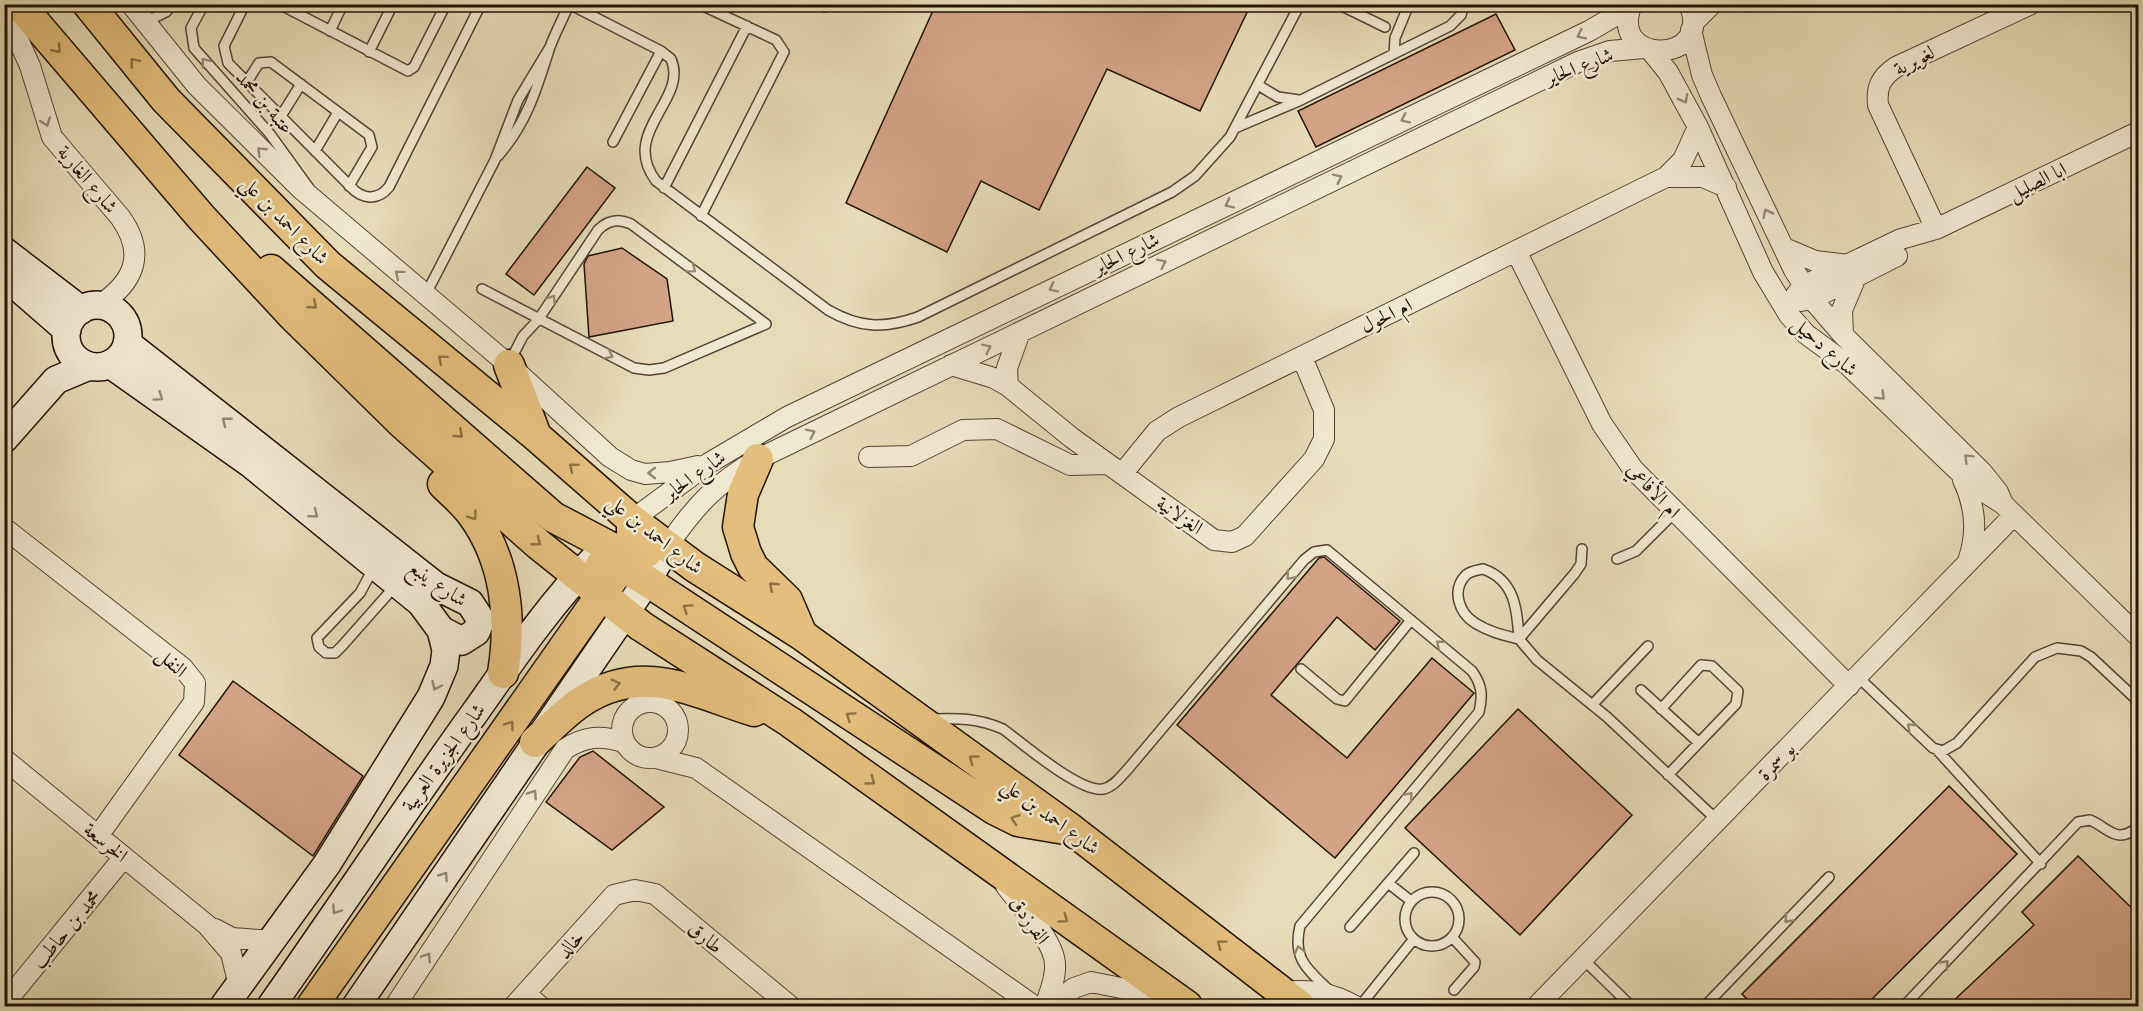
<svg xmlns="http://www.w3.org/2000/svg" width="2143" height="1011" viewBox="0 0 2143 1011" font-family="Cardo,Amiri,serif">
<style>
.building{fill:#d3a386;stroke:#231205;stroke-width:1.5}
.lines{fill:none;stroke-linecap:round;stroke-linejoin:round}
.lane-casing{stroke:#544432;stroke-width:12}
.street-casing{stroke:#544432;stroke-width:22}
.secondary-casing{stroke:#231205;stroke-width:30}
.primary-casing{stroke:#231205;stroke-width:33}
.lane{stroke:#efe8d0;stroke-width:9}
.street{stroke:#efe8d0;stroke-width:20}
.secondary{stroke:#efe8d0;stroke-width:27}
.primary{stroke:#e3be7c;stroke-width:30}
.oneway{stroke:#938875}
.oneway2{stroke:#8d7146}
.labels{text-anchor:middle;stroke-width:5;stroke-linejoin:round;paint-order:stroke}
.street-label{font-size:20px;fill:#231205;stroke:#efe8d0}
</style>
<rect width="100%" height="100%" fill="#e6dcb7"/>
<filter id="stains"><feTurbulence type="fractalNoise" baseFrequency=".00333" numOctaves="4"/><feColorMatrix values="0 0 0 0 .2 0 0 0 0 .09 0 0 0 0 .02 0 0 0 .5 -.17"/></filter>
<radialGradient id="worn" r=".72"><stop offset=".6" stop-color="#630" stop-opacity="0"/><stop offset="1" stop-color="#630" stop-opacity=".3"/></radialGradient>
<!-- building -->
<path class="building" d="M 936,4 L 1251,4 L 1200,111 L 1107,69 L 1039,210 L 981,181 L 947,252 L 846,203 Z
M 1496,14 L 1515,50 L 1316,147 L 1298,111 Z
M 587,167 L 615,188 L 534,295 L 506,274 Z
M 622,248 L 667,279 L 673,321 L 589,337 L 584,264 L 588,256 Z
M 1324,557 L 1400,621 L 1375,650 L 1337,617 L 1271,695 L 1347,758 L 1432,658 L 1474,693 L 1335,858 L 1177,725 L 1319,558 Z
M 233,681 L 363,776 L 313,856 L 179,755 Z
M 1518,709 L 1632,815 L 1520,935 L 1405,828 Z
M 593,751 L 664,807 L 612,850 L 546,802 L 580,757 Z
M 1949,786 L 2017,854 L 1865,1006 L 1754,1006 L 1742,994 Z
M 2078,856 L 2139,915 L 2139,1006 L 1948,1006 L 2034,925 L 2022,912 Z"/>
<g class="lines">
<!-- lane casing -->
<g class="lane-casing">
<path id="lane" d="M 204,4 L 191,28 L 194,48 L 270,134 L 309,188
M 245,4 L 224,46 L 228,63 L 355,191 C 367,200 379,199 389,187 L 481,4
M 279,4 L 408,71 L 414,67 L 446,4
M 569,4 L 661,51 L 671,59 C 689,100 619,132 656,181 L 828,310 C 859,328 884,329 918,317 L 1172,192 L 1195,176 L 1230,137 L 1300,4
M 699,4 L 776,40 L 784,52 L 701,216
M 820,4 L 825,7
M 1338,4 L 1385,27
M 145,22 L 166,12 L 173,4
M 330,31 L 343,4
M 369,52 L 393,4
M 1394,54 L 1395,38 L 1409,4
M 247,82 L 259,63 L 271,62 L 369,135 L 372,147 L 349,186
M 1258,85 L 1278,97 L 1299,100
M 281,116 L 301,84
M 1235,128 L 1301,100 L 1450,26 L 1461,15 L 1464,4
M 613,142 L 661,51
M 315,151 L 338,112
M 498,156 C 527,123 537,88 550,47 C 555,33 563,19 569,4
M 664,188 L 747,26
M 482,289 L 634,368 L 649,370 L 664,368 L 766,324 L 631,224 C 618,218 608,220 598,230 L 538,320 L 523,336 L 509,363
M 425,296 L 495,160 L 518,100 L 550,47
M 1582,549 L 1581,564 L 1575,573 L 1519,639 L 1537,660 L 1607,717 L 1718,821
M 1617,559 L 1636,551 L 1675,512
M 373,569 L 360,593 L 317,638 L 319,647 L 326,653 L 335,653 L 342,646 L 396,585
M 1483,569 C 1515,580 1517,609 1519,639 C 1503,635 1489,632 1475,623 C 1459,613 1451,590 1466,575 C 1470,571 1478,570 1483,569 Z
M 1301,669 L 1337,699 L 1345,701 L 1411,620
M 1858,677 L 1933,748 L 1943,751 L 1957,743 L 2035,657 L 2057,648 L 2081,651 L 2091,657 L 2138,701
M 1641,690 L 1699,743
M 1593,704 L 1648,646
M 1661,709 L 1701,665 L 1712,666 L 1738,691 L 1736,704 L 1668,775
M 931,719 C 958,718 978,718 1003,729 C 1022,743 1080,793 1103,789 C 1114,787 1121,776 1128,769 L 1304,560 L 1314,552 L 1327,550 L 1472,671 C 1482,685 1483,695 1479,712 L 1300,926 C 1292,959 1308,970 1330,991
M 1938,751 L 2041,864
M 1388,883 L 1411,901
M1405 919a27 27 0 1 1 54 0a27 27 0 1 1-54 0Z
M 1350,927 L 1414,853
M 1452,937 L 1475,962 L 1474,967 L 1454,990
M 1583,959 L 1631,1006
M 1360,1006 L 1413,940
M 1705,1006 L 1829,877
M 1904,1006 L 2078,822 L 2090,820 C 2109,828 2116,845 2138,827"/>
</g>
<!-- street casing -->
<g class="street-casing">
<path id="street" d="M 131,4 L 197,86 L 300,188 L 509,365 L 610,457 L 631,470 L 645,474 L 670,472 L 698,466
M 1632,4 C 1606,67 1716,65 1689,4
M 4,8 L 30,66 L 52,137 L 120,217 C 147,254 134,283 98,306
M 1693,23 L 1712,4
M 1691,30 L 1702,75 L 1711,96 L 1794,270 L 1812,299 L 1843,335 L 1982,472 L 1998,492 L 2003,504
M 1651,51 L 1668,72 L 1698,127 L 1763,272 L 1789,315 L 1806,334 L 1848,365 L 1972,484 L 2003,504 L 2138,636
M 1666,177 L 1703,177 L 1726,187
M 1936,229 L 1878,105 C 1876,87 1881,77 1896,67 L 2031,4
M 1784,248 L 1815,261 L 1848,265
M 1516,251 L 1602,424 L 1633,469 L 1849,686
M 1796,295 L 1803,286 L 1901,239 L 1936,229 L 2138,132
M 1801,301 L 1812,299 L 1897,256
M 1843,335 L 1842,310 L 1856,277
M 951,365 L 994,378 L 1008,386 L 1072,438 L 1214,540 L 1232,542 L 1245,536 L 1314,459 L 1324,439 L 1324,410 L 1302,357
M 1008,386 L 1007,368 L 1020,332
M 869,457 L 911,456 L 963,430 L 997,429 L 1070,465 L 1107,464
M 1122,474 L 1157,431 L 1179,417 L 1666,177 L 1683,160 L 1698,127
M 1963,480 C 1976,507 1978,533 1968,561
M 632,520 L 709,463 L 787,417 L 1589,31 L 1632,6
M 4,528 L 183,668 L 195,683 L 194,702 L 98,836
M 667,547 C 694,507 716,483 758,459 L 1578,62 L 1610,51 L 1644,48
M622 730a28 28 0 1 1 56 0a28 28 0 1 1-56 0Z
M 656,758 L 696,768 L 1034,1006
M 4,759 L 207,925 L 231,953 L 239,986
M 1006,886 C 1020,905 1055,941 1055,965 C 1056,979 1049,994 1045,1006
M 215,929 L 232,938 L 273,941
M 1285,992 C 1312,989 1332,993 1355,1006
M 526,994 L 540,1006
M 4,1004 L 124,857
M 395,1006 L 565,749 C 585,736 601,735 624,742
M 514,1006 L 614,895 L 635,890 L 655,894 L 790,1006
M 1051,1006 L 1074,988 L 1091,982 L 1126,989 L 1162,989
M 1537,1006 L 2014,515"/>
</g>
<!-- secondary casing -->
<g class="secondary-casing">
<path id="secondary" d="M 4,251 L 81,310
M 4,275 L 67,330
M66 336a31 31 0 1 1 62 0a31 31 0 1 1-62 0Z
M 110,364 L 251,464 L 421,603 L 441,630 L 462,641 L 476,632 L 481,620 L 470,603 L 436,586 L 127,343
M 4,439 L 56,380 L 89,366
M 224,1006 L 327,864 L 431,697 L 444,666 L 446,650 L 441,630
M 271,1006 C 340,908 406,808 476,711 C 512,660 549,605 593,560
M 356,1006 L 647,581 L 667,547"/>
</g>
<!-- primary casing -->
<g class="primary-casing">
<path id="primary" d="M 19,4 L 201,217 L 292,315 L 403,424 L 538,544 L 641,626 L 790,722 L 1187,1006
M 88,4 L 166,100 L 328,265 L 536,436 L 632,520 L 695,567 L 802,635 L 1072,830 L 1300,1006
M 271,270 L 553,517 L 614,549 L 647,552
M 509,365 L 535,433
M 758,459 L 743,494 L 738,527 L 746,553 L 753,567 L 787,600 L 802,635
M 443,484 C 453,494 464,503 472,514 C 506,560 512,619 503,673
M 601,565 L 621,566 L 647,581 L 994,809 L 1018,821 L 1065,829
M 535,742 C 551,728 566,711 584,700 C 643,662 693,692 754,711
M 312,1006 L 625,561 L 632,542 L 632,520"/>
</g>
<!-- lane -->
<use href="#lane" class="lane"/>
<!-- street -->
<use href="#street" class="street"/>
<!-- secondary -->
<use href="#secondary" class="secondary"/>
<!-- primary -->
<use href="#primary" class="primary"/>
</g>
<!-- one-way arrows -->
<defs><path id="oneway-chevron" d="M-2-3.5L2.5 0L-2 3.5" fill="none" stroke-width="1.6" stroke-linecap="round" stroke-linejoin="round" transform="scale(1.5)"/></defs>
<g class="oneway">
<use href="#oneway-chevron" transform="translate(1581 35) rotate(154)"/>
<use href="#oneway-chevron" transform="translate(205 62) rotate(-131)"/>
<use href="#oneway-chevron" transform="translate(1684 99) rotate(62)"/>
<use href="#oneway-chevron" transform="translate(1405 119) rotate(154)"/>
<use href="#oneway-chevron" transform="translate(46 122) rotate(70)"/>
<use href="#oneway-chevron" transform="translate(261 151) rotate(-136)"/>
<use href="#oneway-chevron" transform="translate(1338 178) rotate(-26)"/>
<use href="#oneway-chevron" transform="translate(1229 204) rotate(154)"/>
<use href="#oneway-chevron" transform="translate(1767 213) rotate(-116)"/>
<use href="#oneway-chevron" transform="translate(1162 263) rotate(-26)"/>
<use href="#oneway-chevron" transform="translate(692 269) rotate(37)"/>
<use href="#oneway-chevron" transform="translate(399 274) rotate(-140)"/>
<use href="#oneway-chevron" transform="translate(1053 288) rotate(154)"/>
<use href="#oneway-chevron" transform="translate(552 299) rotate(-56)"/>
<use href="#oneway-chevron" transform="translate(987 348) rotate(-26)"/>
<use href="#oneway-chevron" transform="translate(609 355) rotate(27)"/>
<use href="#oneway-chevron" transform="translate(1881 396) rotate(44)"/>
<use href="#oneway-chevron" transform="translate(159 397) rotate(35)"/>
<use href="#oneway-chevron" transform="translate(226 421) rotate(-142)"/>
<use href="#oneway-chevron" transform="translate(811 433) rotate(-26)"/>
<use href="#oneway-chevron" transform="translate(1968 458) rotate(-135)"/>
<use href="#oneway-chevron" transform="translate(652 473) rotate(180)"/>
<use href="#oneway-chevron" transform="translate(314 514) rotate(39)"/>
<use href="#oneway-chevron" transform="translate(1290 576) rotate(130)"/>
<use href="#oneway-chevron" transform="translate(1440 644) rotate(-140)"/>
<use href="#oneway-chevron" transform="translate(436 686) rotate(115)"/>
<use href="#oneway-chevron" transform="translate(1911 727) rotate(-136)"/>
<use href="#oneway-chevron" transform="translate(533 794) rotate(-57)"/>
<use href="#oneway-chevron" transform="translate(1409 796) rotate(-50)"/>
<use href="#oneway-chevron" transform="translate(444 876) rotate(-56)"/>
<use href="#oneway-chevron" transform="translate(336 910) rotate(124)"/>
<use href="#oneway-chevron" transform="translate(1788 919) rotate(133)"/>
<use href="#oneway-chevron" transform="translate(1299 950) rotate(-104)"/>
<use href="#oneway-chevron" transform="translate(427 957) rotate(-57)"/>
<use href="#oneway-chevron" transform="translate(1945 964) rotate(-46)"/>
</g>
<g class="oneway2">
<use href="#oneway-chevron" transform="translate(57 49) rotate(49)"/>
<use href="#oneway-chevron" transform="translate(134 62) rotate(-130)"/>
<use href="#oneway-chevron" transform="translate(313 305) rotate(41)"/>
<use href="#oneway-chevron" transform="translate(442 359) rotate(-140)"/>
<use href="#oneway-chevron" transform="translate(459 434) rotate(41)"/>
<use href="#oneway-chevron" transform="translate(573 467) rotate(-140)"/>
<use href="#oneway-chevron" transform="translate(473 516) rotate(54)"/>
<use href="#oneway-chevron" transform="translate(537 542) rotate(39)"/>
<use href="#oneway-chevron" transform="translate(773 586) rotate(-137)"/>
<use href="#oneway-chevron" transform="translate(687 608) rotate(-146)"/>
<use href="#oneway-chevron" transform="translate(616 684) rotate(-15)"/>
<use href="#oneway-chevron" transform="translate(850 716) rotate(-146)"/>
<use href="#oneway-chevron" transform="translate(510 725) rotate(-55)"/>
<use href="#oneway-chevron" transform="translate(973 759) rotate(-144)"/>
<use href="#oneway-chevron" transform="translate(871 781) rotate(36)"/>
<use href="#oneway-chevron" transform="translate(1015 819) rotate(-161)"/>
<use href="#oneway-chevron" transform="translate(1064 919) rotate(35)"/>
<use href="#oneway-chevron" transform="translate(1221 944) rotate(-143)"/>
</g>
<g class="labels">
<!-- street labels -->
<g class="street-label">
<text transform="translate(1914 60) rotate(-27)" y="7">لغويرية</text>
<text transform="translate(1579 66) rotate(-21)" y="7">شارع الحاير</text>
<text transform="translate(265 102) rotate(49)" y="7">عتبة بن محمد</text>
<text transform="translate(88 179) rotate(50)" y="7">شارع الغارية</text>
<text transform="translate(2037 181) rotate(-26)" y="7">ابا الصليل</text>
<text transform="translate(285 220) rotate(45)" y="7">شارع احمد بن علي</text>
<text transform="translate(1126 253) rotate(-26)" y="7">شارع الحاير</text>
<text transform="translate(1386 315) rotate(-26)" y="7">ام الحول</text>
<text transform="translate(1825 346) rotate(41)" y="7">شارع دحيل</text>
<text transform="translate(694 475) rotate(-35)" y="7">شارع الحاير</text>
<text transform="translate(1654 490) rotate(47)" y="7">ام الأفاعي</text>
<text transform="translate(1180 515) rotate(35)" y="7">الغزلانية</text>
<text transform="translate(655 534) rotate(38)" y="7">شارع احمد بن علي</text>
<text transform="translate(438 583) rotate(34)" y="7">شارع ينبع</text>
<text transform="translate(172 662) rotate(42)" y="7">النفل</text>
<text transform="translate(443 757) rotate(-54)" y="7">شارع الجزيرة العربية</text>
<text transform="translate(1776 761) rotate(-46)" y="7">بو سمرة</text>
<text transform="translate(1051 816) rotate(36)" y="7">شارع احمد بن علي</text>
<text transform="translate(106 842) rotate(39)" y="7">الخرسعة</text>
<text transform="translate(1030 920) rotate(55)" y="7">الفرزدق</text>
<text transform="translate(66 929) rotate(-50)" y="7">محمد بن حاطب</text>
<text transform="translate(706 937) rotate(40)" y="7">طارق</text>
<text transform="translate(570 944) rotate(-48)" y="7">خالد</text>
</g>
</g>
<!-- margin -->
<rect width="2143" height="1011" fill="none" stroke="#e6dcb7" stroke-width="24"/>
<rect x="6" y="6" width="2131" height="999" fill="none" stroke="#231205" stroke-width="3"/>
<rect x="12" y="12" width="2119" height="987" fill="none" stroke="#231205" stroke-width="1.5"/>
<rect width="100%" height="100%" filter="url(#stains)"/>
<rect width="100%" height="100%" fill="url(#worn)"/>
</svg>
